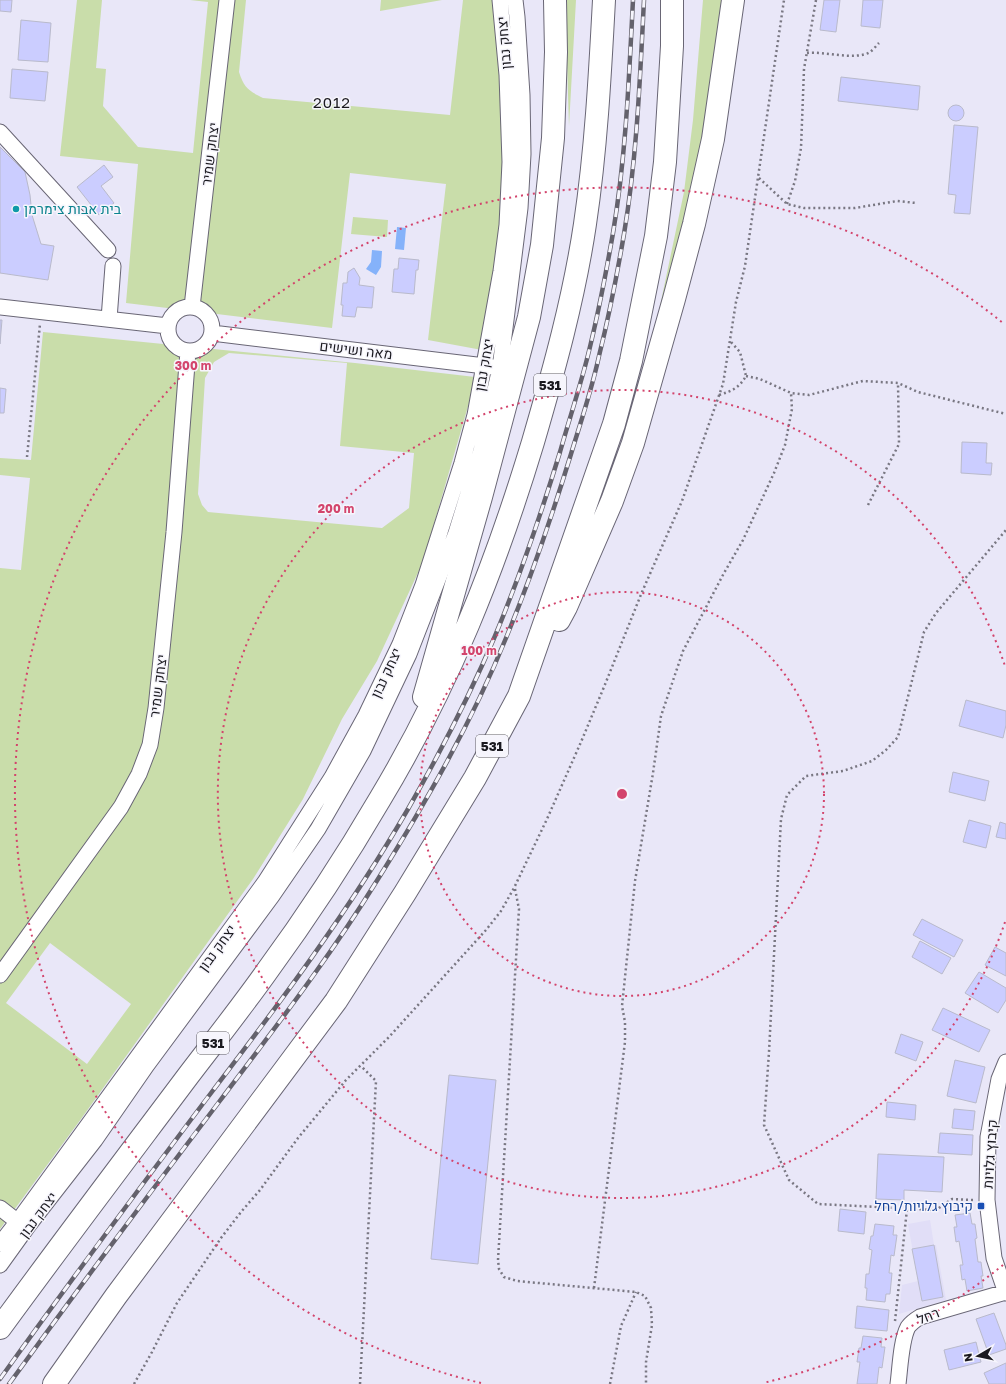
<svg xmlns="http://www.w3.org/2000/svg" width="1006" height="1384" viewBox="0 0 1006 1384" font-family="'Golos Text',Heebo,sans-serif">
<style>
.built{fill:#e1def7}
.green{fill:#c9ddaa;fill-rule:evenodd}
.water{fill:#85b2fa}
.building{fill:#cbcdff;stroke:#b9bacb}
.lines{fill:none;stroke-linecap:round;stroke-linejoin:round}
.street-casing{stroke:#696675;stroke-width:17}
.highway-casing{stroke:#696675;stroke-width:24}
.path{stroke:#797782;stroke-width:2.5;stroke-dasharray:2 3;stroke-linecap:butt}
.street{stroke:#fff;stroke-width:15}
.highway{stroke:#fff;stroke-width:22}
.rail-casing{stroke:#64626c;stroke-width:4.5}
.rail{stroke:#f6f5fc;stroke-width:3;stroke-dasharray:9;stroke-linecap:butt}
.ring{fill:none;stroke:#d3446c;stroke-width:2;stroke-dasharray:2 4}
.culture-dot{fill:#0f9aa8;stroke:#f6f5fc;stroke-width:1.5}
.transit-dot{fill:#1a4fb4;stroke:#f6f5fc;stroke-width:1.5}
.labels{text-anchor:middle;stroke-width:3;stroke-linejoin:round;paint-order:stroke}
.shield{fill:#f6f5fc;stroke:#5c5b61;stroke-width:1}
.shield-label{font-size:13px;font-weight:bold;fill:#1a191f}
.street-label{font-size:14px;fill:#1a191f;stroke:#f6f5fc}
.culture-label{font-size:14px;fill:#0d838f;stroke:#f6f5fc;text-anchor:start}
.transit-label{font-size:14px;fill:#164399;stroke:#f6f5fc;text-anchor:end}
.neighbourhood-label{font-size:15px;letter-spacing:1px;fill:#1a191f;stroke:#f6f5fc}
.centre{fill:#d3446c;stroke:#f6f5fc;stroke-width:2}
.ring-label{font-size:12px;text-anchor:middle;font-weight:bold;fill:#d3446c;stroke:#f6f5fc;stroke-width:3;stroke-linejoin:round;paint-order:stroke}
</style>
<rect width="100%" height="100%" fill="#e9e7f8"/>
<!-- built -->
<path class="built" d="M 930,1220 L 934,1245 L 936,1245 L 946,1300 L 899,1314 L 902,1285 L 918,1281 L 908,1224 Z"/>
<!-- green -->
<path class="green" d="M 77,0 L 102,0 L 96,68 L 106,69 L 103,106 L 138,147 L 193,153 L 208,2 L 190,0 L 246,0 L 239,72 C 244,88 249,91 263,98 L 450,115 L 463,0 L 520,0 L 525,124 L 482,350 L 428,340 L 446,184 L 350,173 L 332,328 L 126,303 L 138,164 L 60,156 Z
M 381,0 L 442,0 L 380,11 Z
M 565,0 L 576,0 L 569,126 Z
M 703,0 L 725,0 L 713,81 L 686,222 L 652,344 L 684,192 L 693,120 Z
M 353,217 L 388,220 L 387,237 L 351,234 Z
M 43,332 L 355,363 L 475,377 L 469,403 L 423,562 L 377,661 L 342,719 L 303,799 L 253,879 L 81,1119 L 0,1229 L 0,568 L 21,570 L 30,478 L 0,475 L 0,458 L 31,460 ZM 229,353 L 347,363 L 340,446 L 414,453 L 409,508 L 382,528 L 208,512 L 202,505 L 198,494 L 205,378 L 214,362 ZM 50,943 L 131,1004 L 87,1064 L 6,1003 Z"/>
<!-- water -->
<path class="water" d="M 397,227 L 406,228 L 404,250 L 395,249 Z
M 372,250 L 382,251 L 381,267 L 376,275 L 366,269 L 371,262 Z"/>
<!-- building -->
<path class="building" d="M 0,0 L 12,0 L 11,12 L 0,11 Z
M 824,0 L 840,0 L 836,32 L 820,30 Z
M 863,0 L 883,0 L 880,28 L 861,26 Z
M 21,20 L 51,23 L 48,62 L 18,60 Z
M 12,69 L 48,72 L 45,101 L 10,98 Z
M 841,77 L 920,86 L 918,110 L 838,101 Z
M948 113a8 8 0 1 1 16 0a8 8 0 1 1-16 0Z
M 954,125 L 978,127 L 970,214 L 954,213 L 956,195 L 948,194 Z
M 0,147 L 25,172 L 30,195 L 32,215 L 41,244 L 54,246 L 48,280 L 0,273 Z
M 104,165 L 113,177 L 101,186 L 114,203 L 99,215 L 77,187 Z
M 399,258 L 419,260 L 418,270 L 416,270 L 414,294 L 392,292 L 394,269 L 398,269 Z
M 354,268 L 360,278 L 359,285 L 374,287 L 372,308 L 357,307 L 355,317 L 342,316 L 343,305 L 341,305 L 343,283 L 347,283 L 348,272 Z
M 0,320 L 2,320 L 0,344 Z
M 0,388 L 6,389 L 4,413 L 0,413 Z
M 962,442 L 987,443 L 986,463 L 992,463 L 991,475 L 961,473 Z
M 966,700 L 1006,711 L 1006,725 L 1003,738 L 959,726 Z
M 953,772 L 989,781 L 985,801 L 949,792 Z
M 969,820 L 991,826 L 986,848 L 963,842 Z
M 1000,822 L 1006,824 L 1006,839 L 996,837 Z
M 922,919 L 963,940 L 954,957 L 913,935 Z
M 920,941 L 951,958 L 942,974 L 912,957 Z
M 995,947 L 1006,953 L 1006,976 L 985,965 Z
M 979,972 L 1006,988 L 1006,1000 L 998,1013 L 965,993 Z
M 943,1008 L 990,1030 L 979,1052 L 932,1030 Z
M 901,1034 L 923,1042 L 916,1061 L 895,1053 Z
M 955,1060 L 985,1067 L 976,1103 L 947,1096 Z
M 449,1075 L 496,1080 L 478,1264 L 431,1259 Z
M 887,1102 L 916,1105 L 915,1120 L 886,1117 Z
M 954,1109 L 975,1111 L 973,1130 L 952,1128 Z
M 940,1133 L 973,1135 L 972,1155 L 938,1153 Z
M 878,1154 L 944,1157 L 942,1192 L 904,1190 L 904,1200 L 876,1199 Z
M 840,1209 L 866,1212 L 864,1234 L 838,1231 Z
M 970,1213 L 972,1224 L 975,1224 L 977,1238 L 975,1239 L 978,1262 L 981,1262 L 983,1276 L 981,1276 L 983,1288 L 967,1291 L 965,1279 L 962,1280 L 960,1265 L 963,1265 L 959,1241 L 956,1242 L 954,1227 L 957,1227 L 955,1215 Z
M 875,1224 L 894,1226 L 893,1235 L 897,1235 L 894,1256 L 891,1255 L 889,1273 L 892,1273 L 890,1294 L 886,1294 L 885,1302 L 866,1300 L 867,1288 L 865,1288 L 866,1274 L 869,1274 L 872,1250 L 869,1249 L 871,1236 L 873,1236 Z
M 934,1245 L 943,1297 L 922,1301 L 912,1249 Z
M 857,1306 L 889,1310 L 887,1331 L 855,1328 Z
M 994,1313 L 1006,1345 L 1006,1349 L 989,1355 L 976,1319 Z
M 863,1336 L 882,1338 L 881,1347 L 885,1347 L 882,1368 L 879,1367 L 877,1384 L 857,1384 L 860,1362 L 857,1362 L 859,1348 L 861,1348 Z
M 976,1342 L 981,1362 L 949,1370 L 944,1350 Z
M 1006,1363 L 1006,1384 L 989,1384 L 984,1373 Z"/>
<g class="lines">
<!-- street casing -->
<g class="street-casing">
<path id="street" d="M 0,132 L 108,250
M 0,307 L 168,326
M 192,307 L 227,0
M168 329a22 22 0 1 1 44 0a22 22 0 1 1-44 0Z
M 109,319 L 113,266
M 212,333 L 493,367
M 0,975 L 121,807 L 139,774 L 150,745 L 156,708 L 174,532 L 188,351
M 1006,1062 L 999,1079 L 988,1137 L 987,1200 L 994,1258 L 1006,1293
M 0,1208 L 18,1222
M 0,1244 L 21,1217 L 265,882 L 332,777 L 366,715 L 400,644 L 423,585 L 462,463 L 475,415 L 501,271 L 507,225 L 510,162 L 507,75 L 500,0
M 0,1265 L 28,1226 L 95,1140 L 147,1065 L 272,896 L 318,829 L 363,751 L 409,654 L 456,533 L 481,451 L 500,368 L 520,208 L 523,154 L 522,95 L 517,17 L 515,0
M 898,1384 C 900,1369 901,1340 908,1327 C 911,1323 915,1320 920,1317 L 1006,1292"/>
</g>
<!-- highway casing -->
<g class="highway-casing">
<path id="highway" d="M 559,620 L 566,607 L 612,501 L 633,443 L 674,299 L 694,224 L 713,139 L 733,0
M 424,697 L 481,497 L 529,317 L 542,245 L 553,138 L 556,52 L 555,0
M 0,1328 C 62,1243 125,1160 188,1076 C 214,1042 240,1009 265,974 C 306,918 345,859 380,799 C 448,686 495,568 533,442 C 554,370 574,298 585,224 C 596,150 600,75 604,0
M 54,1384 L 116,1296 L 336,1001 L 405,893 L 475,778 L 519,696 L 614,424 L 631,361 L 656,236 L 665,162 L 672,46 L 672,0"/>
</g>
<!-- path -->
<path class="path" d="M 807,53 C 826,51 854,61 870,52 C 873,50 876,46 879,43
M 759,178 L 787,204 L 804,208 L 855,208 L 897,201 L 916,203
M 787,204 L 795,181 L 801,148 L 804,69 L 816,0
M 746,376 L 760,379 L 791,393 L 809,395 L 863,381 L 898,383 L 918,392 L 1006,414
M 719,395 C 732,391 739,388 746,376 L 740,352 L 730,341
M 27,457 L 40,324
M 868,505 L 899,444 L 898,383
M 515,889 L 519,909 L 498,1260 L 499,1269 L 504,1277 L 517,1281 L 636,1292 L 645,1296 L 651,1308 L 652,1325 L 646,1362 L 646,1384
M 973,1200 L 952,1199 L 936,1210 L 818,1204 L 789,1180 L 764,1125 L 769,1052 L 781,819 L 787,795 L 806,776 L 843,771 L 872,761 L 886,750 L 898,737 L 924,632 L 936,613 L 1006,530
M 594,1288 L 625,1042 L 625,1022 L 622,1006 L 635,881 L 653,773 L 661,716 L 683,651 L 724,573 L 743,540 L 774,473 L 785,445 L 792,409 L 791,393
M 895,1321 L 907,1209
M 134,1384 L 152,1352 L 177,1303 L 221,1238 L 241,1212 L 260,1190 L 298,1138 L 346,1080 L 389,1037 L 486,930 L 501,911 L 514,888 L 547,819 L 581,742 L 604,687 L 642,592 L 682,501 L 723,384 L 736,302 L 745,266 L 784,0
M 360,1384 L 376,1081 L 361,1066
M 610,1384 L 621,1326 L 636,1292"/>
<!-- street -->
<use href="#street" class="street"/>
<!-- highway -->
<use href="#highway" class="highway"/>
<!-- rail casing -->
<g class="rail-casing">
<path id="rail" d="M 0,1379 C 68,1284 138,1190 208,1097 C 279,1004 349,911 408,809 C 440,753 470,695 495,636 C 520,576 541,514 560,452 C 569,420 580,387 588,355 C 598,315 606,273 613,233 C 626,156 629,77 633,0
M 9,1384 C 78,1289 148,1195 219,1102 C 274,1029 330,957 378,879 C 426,802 472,722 506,638 C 531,578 552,516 571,454 C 581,421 592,389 599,356 C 609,316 617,275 624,234 C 637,157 640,78 644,0"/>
</g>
<!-- rail -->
<use href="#rail" class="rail"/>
</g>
<!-- distance rings -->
<g class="ring">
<circle cx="622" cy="794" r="202"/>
<path d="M1005 922A404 404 0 1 1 1005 666"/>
<path d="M1003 1265A606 606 0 0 1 763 1383M481 1383A606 606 0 1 1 1003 323"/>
</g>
<!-- markers -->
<circle class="culture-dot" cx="16" cy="209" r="4"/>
<rect class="transit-dot" x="977" y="1202" width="8" height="8" rx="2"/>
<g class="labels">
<!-- shield labels -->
<g class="shield">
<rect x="534" y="374" width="32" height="22" rx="3"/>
<rect x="476" y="735" width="32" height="22" rx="3"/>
<rect x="197" y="1032" width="32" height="22" rx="3"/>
</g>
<g class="shield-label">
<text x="550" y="390">531</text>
<text x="492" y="751">531</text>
<text x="213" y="1048">531</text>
</g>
<!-- street labels -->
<g class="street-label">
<text transform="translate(504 43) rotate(-95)" y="5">יצחק נבון</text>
<text transform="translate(210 154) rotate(-83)" y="5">יצחק שמיר</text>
<text transform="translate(356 350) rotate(7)" y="5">מאה ושישים</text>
<text transform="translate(484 365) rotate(-80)" y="5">יצחק נבון</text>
<text transform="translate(386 673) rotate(-65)" y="5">יצחק נבון</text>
<text transform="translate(158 686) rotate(-83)" y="5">יצחק שמיר</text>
<text transform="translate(217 948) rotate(-54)" y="5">יצחק נבון</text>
<text transform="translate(990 1154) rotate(-86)" y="5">קיבוץ גלויות</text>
<text transform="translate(38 1215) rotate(-53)" y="5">יצחק נבון</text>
<text transform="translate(928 1316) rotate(-22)" y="5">רחל</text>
</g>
<!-- culture labels -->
<g class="culture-label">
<text x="24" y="214">בית אבות צימרמן</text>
</g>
<!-- transit labels -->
<g class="transit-label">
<text x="973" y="1211">קיבוץ גלויות/רחל</text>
</g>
<!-- neighbourhood labels -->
<g class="neighbourhood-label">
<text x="332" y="108">2012</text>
</g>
</g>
<circle cx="622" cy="794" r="6" class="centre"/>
<g class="ring-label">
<text x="193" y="370">300 m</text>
<text x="336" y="513">200 m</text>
<text x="479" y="655">100 m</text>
</g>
<!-- north arrow -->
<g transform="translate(978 1356) rotate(261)" stroke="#f6f5fc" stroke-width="3" paint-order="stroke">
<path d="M0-3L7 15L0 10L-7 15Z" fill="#1a191f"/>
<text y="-6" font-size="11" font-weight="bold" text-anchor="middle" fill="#1a191f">N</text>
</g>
</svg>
